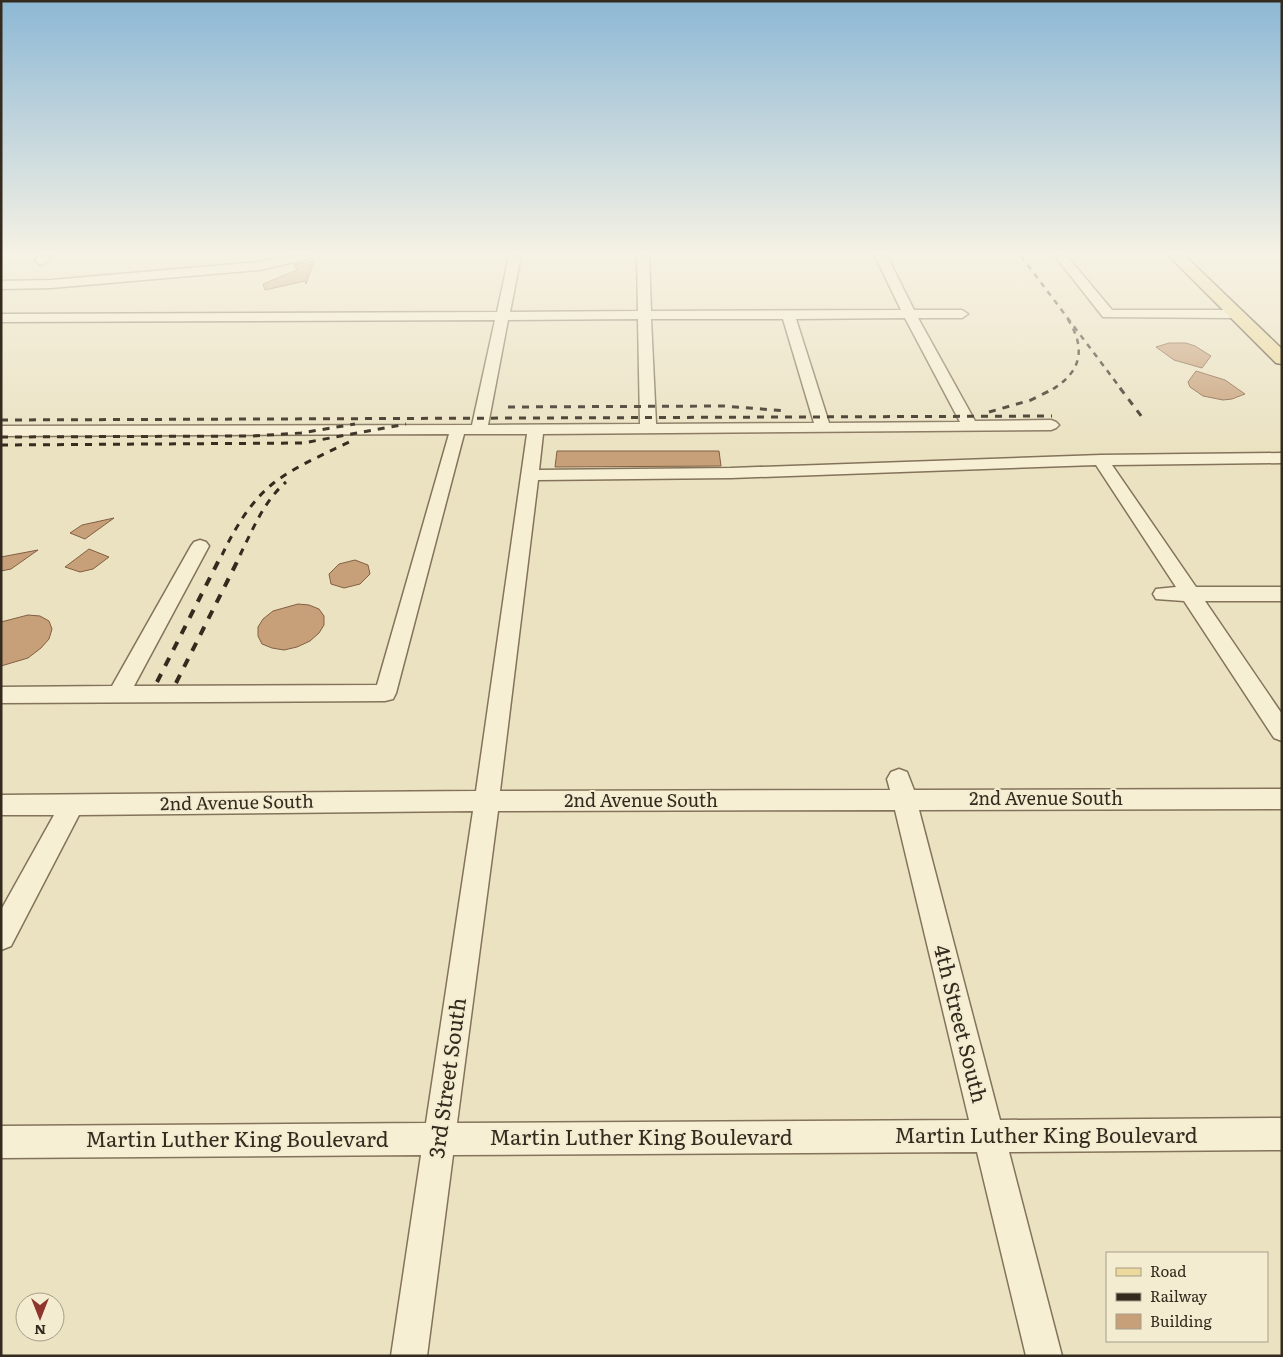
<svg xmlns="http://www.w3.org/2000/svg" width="1283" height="1357" viewBox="0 0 1283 1357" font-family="Literata,serif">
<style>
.building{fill:#c7a07a;stroke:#816042}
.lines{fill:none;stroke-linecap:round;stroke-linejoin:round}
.minor-casing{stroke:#83735a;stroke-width:3}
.major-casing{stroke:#51412f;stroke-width:3}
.minor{fill:#f6efd4;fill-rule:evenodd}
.major{fill:#ecd99c;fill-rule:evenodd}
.rail-far2{stroke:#342a1e;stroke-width:2.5;stroke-dasharray:5.5 5.5;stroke-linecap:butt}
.rail-far1{stroke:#342a1e;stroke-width:3;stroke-dasharray:7 7;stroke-linecap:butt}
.rail{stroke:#342a1e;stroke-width:4;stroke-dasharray:9 9;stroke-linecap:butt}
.labels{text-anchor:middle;stroke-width:4;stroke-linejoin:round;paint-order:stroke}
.street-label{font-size:18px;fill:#342a1e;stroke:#f3ecd1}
.near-street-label{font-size:21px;fill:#342a1e;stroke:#f3ecd1}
</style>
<rect width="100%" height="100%" fill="#ebe2c2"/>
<!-- building -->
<path class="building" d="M 314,261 L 306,284 L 305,281 L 265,290 L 263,284 L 297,270 L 294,265 Z
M 1169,343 L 1186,343 L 1195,346 L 1211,356 L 1202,368 L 1174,360 L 1156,347 Z
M 1196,371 L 1225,380 L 1245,394 L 1232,399 L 1223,400 L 1203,396 L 1190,387 L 1188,382 Z
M 557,451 L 719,451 L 721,466 L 555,467 Z
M 114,518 L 85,539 L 70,533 L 82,525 Z
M 89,549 L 109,557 L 93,569 L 80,572 L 65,567 Z
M 38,550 L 11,569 L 1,571 L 1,557 Z
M 355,560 L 368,565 L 370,574 L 360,584 L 344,588 L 331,584 L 329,574 L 339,564 Z
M 298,604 L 309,605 L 319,609 L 324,616 L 324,625 L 319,633 L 310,641 L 297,647 L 284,650 L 272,648 L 262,644 L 258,636 L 258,627 L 263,619 L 273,611 Z
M 28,615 L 40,616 L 49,621 L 52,629 L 49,639 L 41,648 L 28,658 L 1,666 L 1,622 Z"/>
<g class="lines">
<!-- minor casing -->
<g class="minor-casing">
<path id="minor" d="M 39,256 L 52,256 L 45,263 L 41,265 L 35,261 Z
M 288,256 L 313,256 L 308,259 L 259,270 L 51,288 L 1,289 L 1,281 L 51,280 L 259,262 Z
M 509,256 L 521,256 L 510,312 L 638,311 L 637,256 L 649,256 L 651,311 L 901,310 L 875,256 L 887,256 L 914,310 L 962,310 L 968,314 L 962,318 L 918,318 L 975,421 L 1051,420 L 1056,422 L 1059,425 L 1056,428 L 1051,430 L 543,434 L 539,470 L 731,468 L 1101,455 L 1282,453 L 1282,463 L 1112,465 L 1196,587 L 1282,587 L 1282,601 L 1205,601 L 1282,714 L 1282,741 L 1274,738 L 1184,601 L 1156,599 L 1153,594 L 1156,589 L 1176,587 L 1096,465 L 731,478 L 538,480 L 500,791 L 890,790 L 887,779 L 891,772 L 899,769 L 907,772 L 914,790 L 1282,789 L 1282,809 L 919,810 L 1000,1120 L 1282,1118 L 1282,1150 L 1009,1152 L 1062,1356 L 1026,1356 L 977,1152 L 453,1155 L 427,1356 L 391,1356 L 421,1155 L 1,1158 L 1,1126 L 426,1123 L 473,811 L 79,815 L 11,946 L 1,950 L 1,910 L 54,815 L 1,815 L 1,795 L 476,791 L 527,434 L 464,434 L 396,693 L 393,699 L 385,701 L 1,703 L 1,687 L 112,686 L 191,546 L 194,542 L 200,540 L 206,542 L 209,546 L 134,686 L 377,685 L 449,434 L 1,436 L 1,426 L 472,425 L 495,320 L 1,322 L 1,314 L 497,312 ZM 905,318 L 960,422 L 829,423 L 796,319 ZM 638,319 L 640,424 L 488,425 L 508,320 ZM 651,319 L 783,319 L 814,423 L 656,424 ZM 895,810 L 969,1120 L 457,1123 L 498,811 Z
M 1055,256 L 1067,256 L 1112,310 L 1235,310 L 1241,314 L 1235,318 L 1103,317 Z"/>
</g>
<!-- major casing -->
<g class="major-casing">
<path id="major" d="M 1169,256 L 1185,256 L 1282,349 L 1282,364 L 1276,363 Z"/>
</g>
<!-- minor -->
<use href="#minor" class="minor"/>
<!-- major -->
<use href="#major" class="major"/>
<!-- rail-far2 -->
<path class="rail-far2" d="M 1021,256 L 1121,389
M 1053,389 C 1085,369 1085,344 1065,315"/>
<!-- rail-far1 -->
<path class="rail-far1" d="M 1120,388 L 1145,421
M 508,407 L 724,406 L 787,411
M 989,412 L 1031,400 L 1055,388
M 1,420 L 1052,416
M 1,437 L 252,436 L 301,433 L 355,424
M 1,445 L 303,443 L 406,424
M 222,555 C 234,530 249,504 270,486 C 292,467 330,452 355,439
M 240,555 C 253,529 264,501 286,482"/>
<!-- rail -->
<path class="rail" d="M 157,682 L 222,554
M 176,683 L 241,554"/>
</g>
<!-- sky -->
<linearGradient id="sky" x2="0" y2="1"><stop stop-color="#8db8d5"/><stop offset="0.57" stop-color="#f6f2e4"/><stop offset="1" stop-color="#f6f2e4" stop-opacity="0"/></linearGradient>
<rect width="1283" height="446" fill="url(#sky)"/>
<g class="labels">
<!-- street labels -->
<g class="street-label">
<text x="1046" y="805">2nd Avenue South</text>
<text x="641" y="807">2nd Avenue South</text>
<text transform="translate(237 803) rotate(-1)" y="6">2nd Avenue South</text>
</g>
<!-- near-street labels -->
<g class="near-street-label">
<text transform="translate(960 1024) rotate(76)" y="7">4th Street South</text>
<text transform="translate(448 1078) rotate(-82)" y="7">3rd Street South</text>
<text x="1046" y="1143">Martin Luther King Boulevard</text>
<text x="641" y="1145">Martin Luther King Boulevard</text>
<text x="237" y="1147">Martin Luther King Boulevard</text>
</g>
</g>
<!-- border -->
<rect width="1283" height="1357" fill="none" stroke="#342a1e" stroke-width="5"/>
<!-- legend -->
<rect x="1106" y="1252" width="162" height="90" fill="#f3ecd1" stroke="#a79e89"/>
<rect x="1116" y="1268" width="25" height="8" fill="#ecd99c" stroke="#a79e89"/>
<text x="1150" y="1277" font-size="15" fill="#342a1e">Road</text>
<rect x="1116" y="1293" width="25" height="8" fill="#342a1e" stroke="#a79e89"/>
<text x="1150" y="1302" font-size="15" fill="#342a1e">Railway</text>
<rect x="1116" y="1314" width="25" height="15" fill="#c7a07a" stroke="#a79e89"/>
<text x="1150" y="1327" font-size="15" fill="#342a1e">Building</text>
<!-- north arrow -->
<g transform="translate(40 1317) rotate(180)"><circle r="24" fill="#f3ecd1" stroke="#a79e89"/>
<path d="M0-4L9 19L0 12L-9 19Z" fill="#8e352e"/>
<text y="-8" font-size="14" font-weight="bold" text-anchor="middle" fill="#342a1e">N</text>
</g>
</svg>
